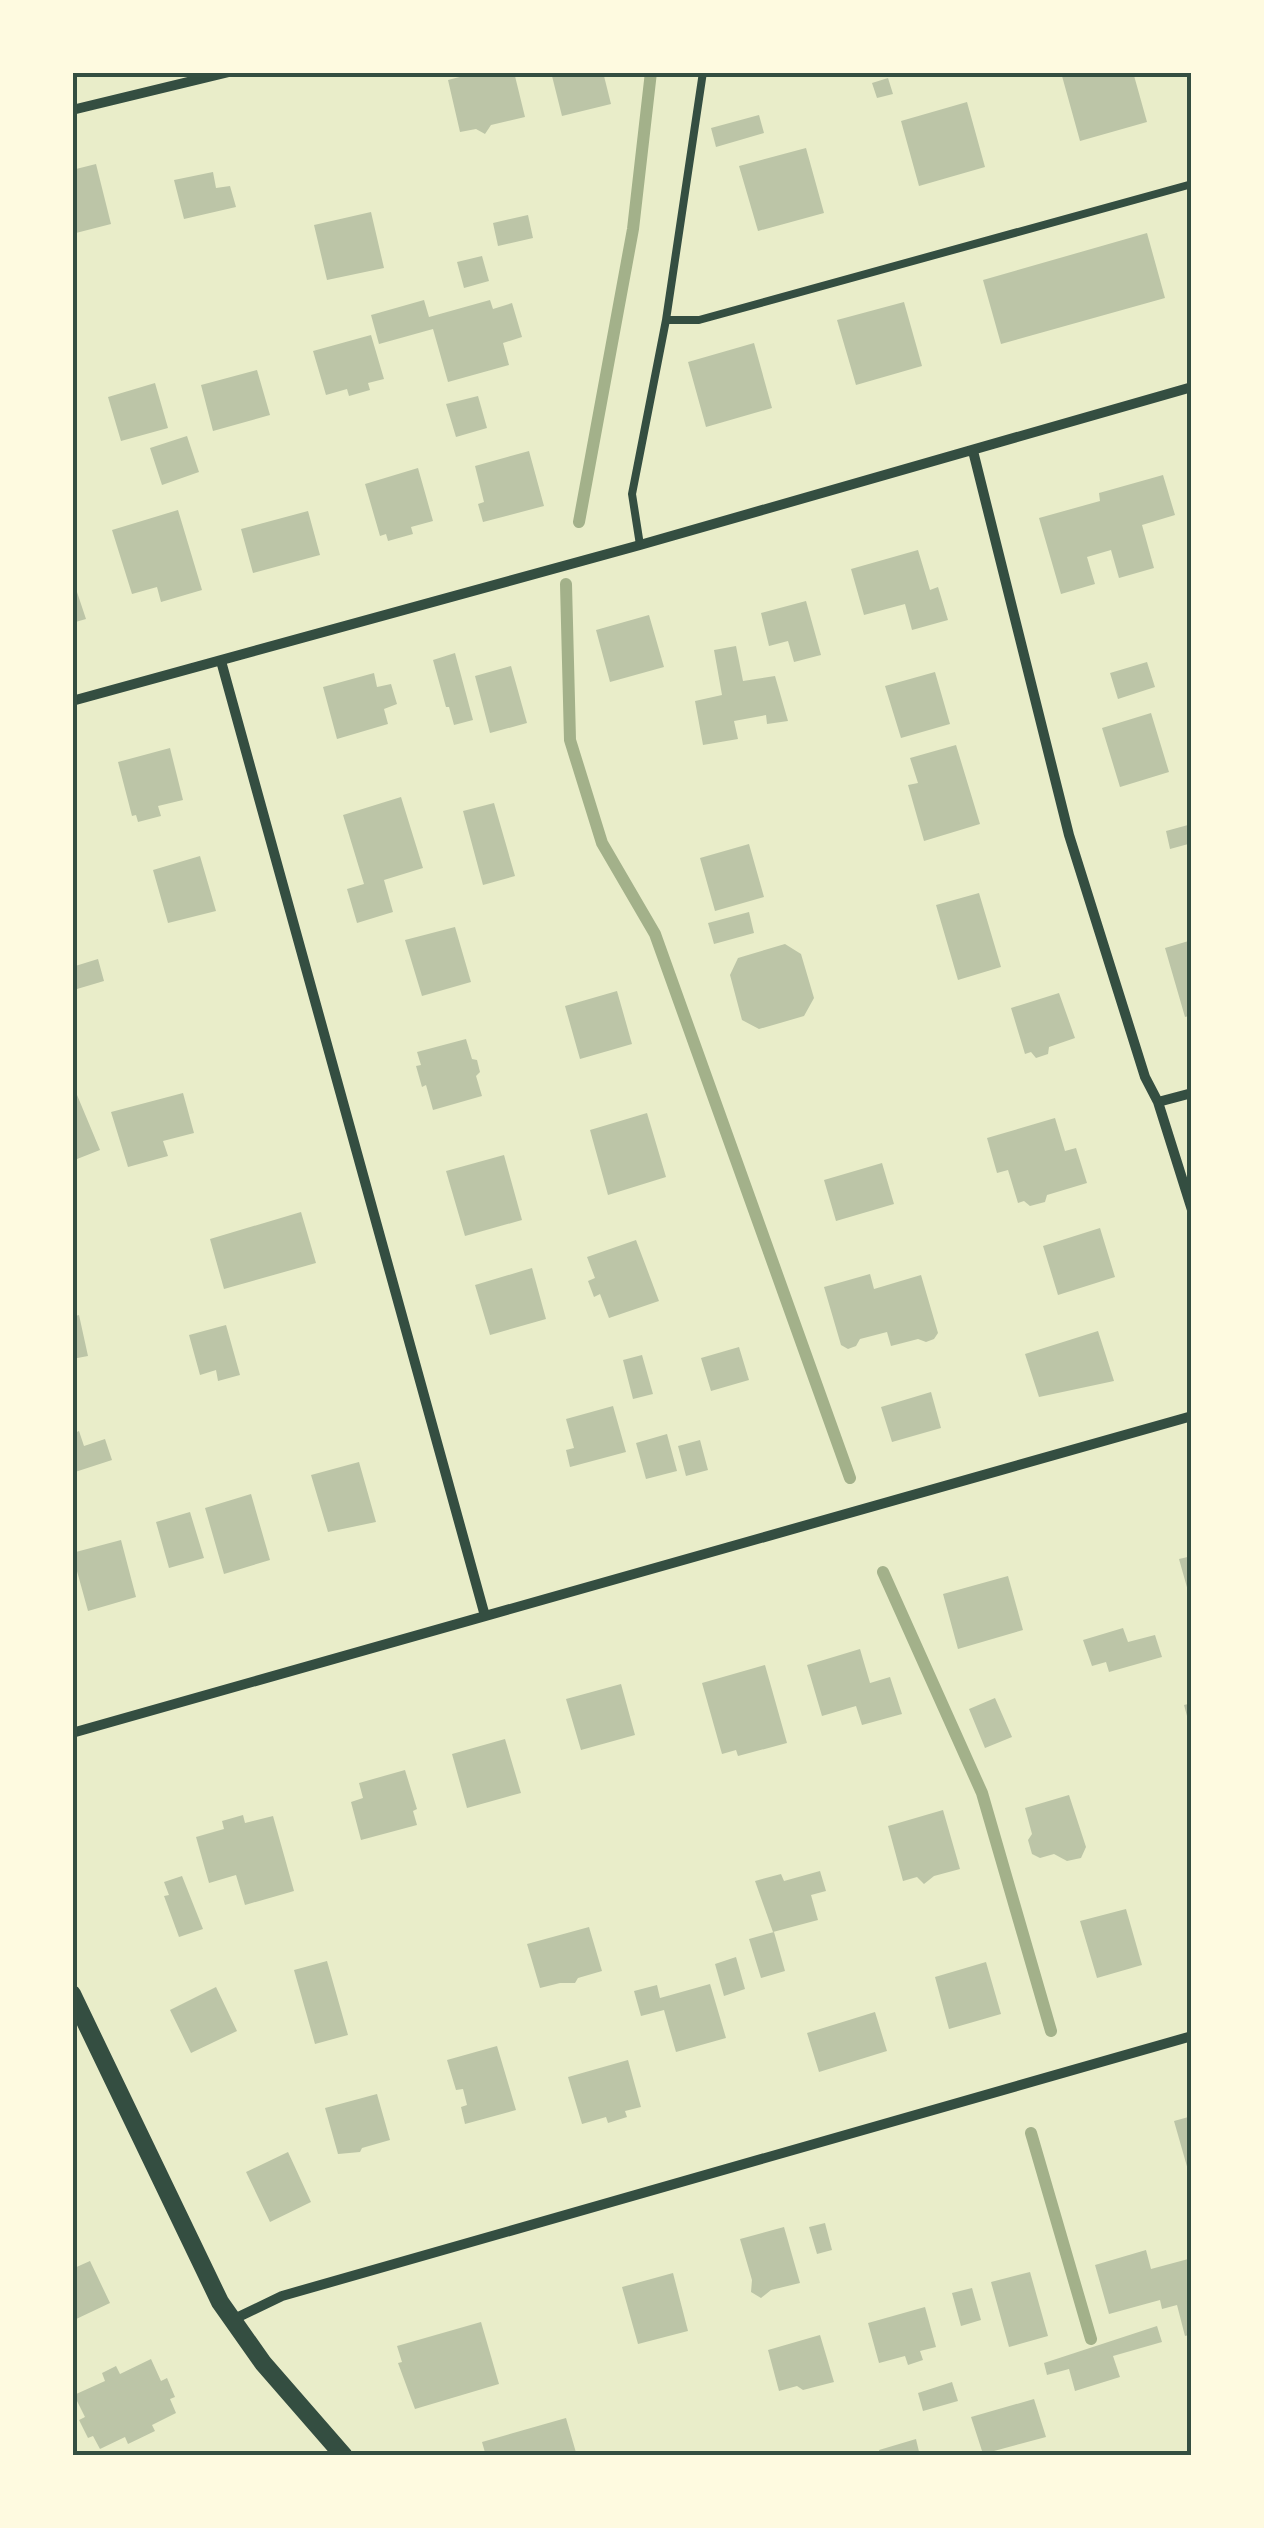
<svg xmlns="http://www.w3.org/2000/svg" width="1264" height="2528" viewBox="0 0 1264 2528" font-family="'Golos Text',sans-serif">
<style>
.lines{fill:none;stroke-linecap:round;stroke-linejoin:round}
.stream{stroke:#a3b18a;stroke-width:12}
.building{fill:#bcc5a7}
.service{stroke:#344e41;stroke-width:8}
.minor{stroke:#344e41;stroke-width:10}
.tertiary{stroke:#344e41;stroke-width:18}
.neatline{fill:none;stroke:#344e41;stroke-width:4}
</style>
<rect width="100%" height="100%" fill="#e9edc9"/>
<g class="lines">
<!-- stream -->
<path class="stream" d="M 579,522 L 633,229 L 651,72
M 566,584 L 570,740 L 602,843 L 655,934 L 850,1478
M 883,1572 L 982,1793 L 1051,2031
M 1031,2133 L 1091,2339"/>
</g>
<!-- building -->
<path class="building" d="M 479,72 L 514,72 L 525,117 L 491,125 L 485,134 L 476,129 L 460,132 L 448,80 Z
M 551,72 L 603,72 L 611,104 L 562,116 Z
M 1074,72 L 1133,72 L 1147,122 L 1080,141 L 1062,76 Z
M 888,78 L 893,94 L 877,98 L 872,83 Z
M 967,102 L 985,167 L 919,186 L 901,121 Z
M 759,115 L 764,133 L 716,147 L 711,128 Z
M 806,148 L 824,213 L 758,231 L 739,166 Z
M 96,164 L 111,224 L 72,234 L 72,170 Z
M 213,172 L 216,188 L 230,186 L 236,207 L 184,219 L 174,180 Z
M 371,212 L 384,268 L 327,280 L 314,225 Z
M 528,215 L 533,238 L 498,246 L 493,223 Z
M 1147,233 L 1165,298 L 1001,344 L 983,280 Z
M 482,256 L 489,281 L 464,288 L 457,262 Z
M 424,300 L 429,317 L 490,300 L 493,309 L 512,303 L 522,337 L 503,343 L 509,365 L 448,382 L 433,329 L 379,344 L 371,315 Z
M 904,302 L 922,366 L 856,385 L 837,320 Z
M 371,335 L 384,379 L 368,383 L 370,390 L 349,396 L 347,389 L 326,395 L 313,351 Z
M 754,343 L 772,408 L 706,427 L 688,362 Z
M 257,370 L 270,415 L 213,431 L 201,385 Z
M 155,383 L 168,428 L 121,441 L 108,397 Z
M 478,396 L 487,428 L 456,437 L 446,404 Z
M 187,436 L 199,472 L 162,485 L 150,448 Z
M 529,451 L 544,506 L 483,522 L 478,504 L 484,502 L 475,466 Z
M 418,468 L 433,521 L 411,527 L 413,534 L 388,541 L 386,534 L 380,536 L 365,484 Z
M 1163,475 L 1175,515 L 1142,525 L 1154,568 L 1119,578 L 1111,550 L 1087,557 L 1095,584 L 1061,594 L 1039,518 L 1100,501 L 1099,493 Z
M 178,510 L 202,590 L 161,602 L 157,587 L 132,594 L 112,530 Z
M 308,511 L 320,555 L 253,573 L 241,529 Z
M 918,550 L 930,590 L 938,587 L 948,620 L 912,630 L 905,604 L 864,615 L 851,569 Z
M 72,577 L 86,619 L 72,623 Z
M 806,601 L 821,655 L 794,662 L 788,641 L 769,646 L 761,613 Z
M 649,615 L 664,667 L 610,682 L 596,630 Z
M 736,646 L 743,681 L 775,676 L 788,721 L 767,724 L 766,715 L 734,721 L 738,739 L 703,745 L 695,701 L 722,695 L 714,650 Z
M 455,653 L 473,720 L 454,725 L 449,707 L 446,707 L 433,660 Z
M 1147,662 L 1155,687 L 1118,699 L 1110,673 Z
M 511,666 L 527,723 L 490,733 L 475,676 Z
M 935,672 L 950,724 L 901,738 L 885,686 Z
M 374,673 L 377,687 L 391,684 L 397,704 L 384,709 L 388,724 L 337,739 L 323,687 Z
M 1151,713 L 1169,772 L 1120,787 L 1102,728 Z
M 956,745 L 980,824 L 924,841 L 908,785 L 918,783 L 910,758 Z
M 170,748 L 183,800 L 158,806 L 161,816 L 138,822 L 136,815 L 132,816 L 118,762 Z
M 401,797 L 423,868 L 384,880 L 393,912 L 357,923 L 347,889 L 364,884 L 343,815 Z
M 494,803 L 515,876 L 483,885 L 463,811 Z
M 1188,825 L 1192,843 L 1170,849 L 1166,831 Z
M 749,844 L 764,897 L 715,911 L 700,858 Z
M 200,856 L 216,911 L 168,923 L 153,870 Z
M 979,893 L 1001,967 L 958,980 L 936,905 Z
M 749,912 L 754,933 L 714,944 L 708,923 Z
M 455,927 L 471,982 L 422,996 L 405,940 Z
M 1192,940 L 1192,1015 L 1185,1017 L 1165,948 Z
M 785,944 L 801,954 L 814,998 L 804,1016 L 759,1029 L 742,1020 L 730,975 L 738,958 Z
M 98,959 L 104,981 L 77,989 L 72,967 Z
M 617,991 L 632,1044 L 580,1059 L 565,1006 Z
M 1059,993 L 1075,1038 L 1049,1047 L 1048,1054 L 1036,1058 L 1031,1052 L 1025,1054 L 1011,1008 Z
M 466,1039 L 472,1059 L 477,1060 L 480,1072 L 476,1076 L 482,1096 L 433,1110 L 426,1085 L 422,1087 L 416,1066 L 421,1065 L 417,1052 Z
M 72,1083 L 100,1150 L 72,1161 Z
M 183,1093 L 194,1133 L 163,1141 L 168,1156 L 128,1167 L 111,1112 Z
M 647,1113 L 666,1177 L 608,1195 L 590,1130 Z
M 1055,1118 L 1065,1151 L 1076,1148 L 1087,1183 L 1047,1195 L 1045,1202 L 1030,1206 L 1024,1201 L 1018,1203 L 1008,1170 L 997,1173 L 987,1138 Z
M 504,1155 L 522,1220 L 465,1236 L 446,1171 Z
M 882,1163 L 894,1204 L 836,1221 L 824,1180 Z
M 301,1212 L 316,1263 L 224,1289 L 210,1239 Z
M 1100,1228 L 1115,1277 L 1058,1295 L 1043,1246 Z
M 636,1240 L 659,1301 L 609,1318 L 600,1294 L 594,1297 L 588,1281 L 595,1278 L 587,1257 Z
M 532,1268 L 546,1319 L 490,1335 L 475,1285 Z
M 870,1274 L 874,1289 L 921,1275 L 938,1333 L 934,1339 L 926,1342 L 918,1339 L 891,1346 L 887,1332 L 860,1339 L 856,1346 L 848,1349 L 841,1345 L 824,1287 Z
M 79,1315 L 88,1356 L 72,1359 L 72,1317 Z
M 226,1325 L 240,1375 L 218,1381 L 216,1370 L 200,1375 L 189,1335 Z
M 1098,1331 L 1114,1381 L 1039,1397 L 1025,1354 Z
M 739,1347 L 749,1380 L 711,1391 L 701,1358 Z
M 642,1355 L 653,1394 L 633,1399 L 623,1360 Z
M 931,1392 L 941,1428 L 892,1442 L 881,1407 Z
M 613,1406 L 626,1452 L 570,1467 L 566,1450 L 574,1448 L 566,1419 Z
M 79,1431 L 84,1446 L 105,1439 L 112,1460 L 72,1473 L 72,1434 Z
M 667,1434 L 677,1471 L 646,1479 L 636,1443 Z
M 700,1440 L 708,1470 L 686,1476 L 678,1446 Z
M 359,1462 L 376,1522 L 328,1532 L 311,1475 Z
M 251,1494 L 270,1560 L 224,1574 L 205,1508 Z
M 190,1512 L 204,1558 L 169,1568 L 156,1522 Z
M 121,1540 L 136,1597 L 88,1611 L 72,1553 Z
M 1192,1556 L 1192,1598 L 1190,1598 L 1179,1559 Z
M 1008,1576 L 1023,1630 L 958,1649 L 943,1594 Z
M 1123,1628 L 1128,1642 L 1155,1635 L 1162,1657 L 1109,1672 L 1106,1662 L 1092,1666 L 1083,1640 Z
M 860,1649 L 870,1683 L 890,1677 L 902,1714 L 862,1725 L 856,1706 L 822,1716 L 807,1665 Z
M 765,1665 L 787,1743 L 738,1756 L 736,1750 L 722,1754 L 702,1683 Z
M 621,1684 L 635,1735 L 581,1750 L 566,1699 Z
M 995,1698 L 1012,1737 L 985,1748 L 969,1709 Z
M 1192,1703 L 1192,1727 L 1190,1727 L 1184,1705 Z
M 505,1739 L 521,1793 L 467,1808 L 452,1754 Z
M 405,1770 L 417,1809 L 413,1811 L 417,1825 L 361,1840 L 351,1802 L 363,1798 L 359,1783 Z
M 1069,1795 L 1086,1847 L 1081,1858 L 1067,1861 L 1054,1854 L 1040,1858 L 1032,1854 L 1028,1840 L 1032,1834 L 1025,1808 Z
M 943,1810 L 960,1869 L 934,1876 L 924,1884 L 917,1877 L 903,1881 L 888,1826 Z
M 243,1815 L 245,1823 L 273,1816 L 294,1891 L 245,1905 L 236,1875 L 209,1883 L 196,1837 L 224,1829 L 222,1821 Z
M 820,1871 L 826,1891 L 811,1895 L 818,1920 L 773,1932 L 755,1881 L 781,1874 L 784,1881 Z
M 182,1876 L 203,1929 L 179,1937 L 164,1896 L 169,1895 L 164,1882 Z
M 1126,1909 L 1142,1965 L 1097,1978 L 1080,1921 Z
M 589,1927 L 602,1971 L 578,1978 L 575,1983 L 560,1983 L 540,1988 L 527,1944 Z
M 774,1932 L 785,1971 L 761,1978 L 749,1939 Z
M 736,1957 L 745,1989 L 724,1996 L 715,1964 Z
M 327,1961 L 348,2035 L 315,2044 L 294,1970 Z
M 986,1962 L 1001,2014 L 949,2029 L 935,1977 Z
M 710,1984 L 726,2038 L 676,2052 L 664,2010 L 641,2016 L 634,1991 L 657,1985 L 660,1998 Z
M 216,1987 L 237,2031 L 191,2053 L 170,2010 Z
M 875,2012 L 887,2051 L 819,2072 L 807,2033 Z
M 497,2046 L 516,2110 L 465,2124 L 461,2107 L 467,2105 L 463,2089 L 456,2090 L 447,2060 Z
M 628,2060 L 641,2107 L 625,2111 L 627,2117 L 608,2123 L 606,2117 L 582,2124 L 568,2077 Z
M 377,2094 L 390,2140 L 362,2148 L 360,2152 L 338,2154 L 325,2108 Z
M 1192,2116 L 1192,2177 L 1190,2177 L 1174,2121 Z
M 288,2152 L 311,2202 L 270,2222 L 246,2172 Z
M 825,2223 L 832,2250 L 817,2254 L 809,2227 Z
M 784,2227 L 800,2283 L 771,2290 L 761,2298 L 751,2292 L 752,2280 L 740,2239 Z
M 1146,2250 L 1151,2269 L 1192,2258 L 1192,2334 L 1185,2336 L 1177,2305 L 1162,2309 L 1160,2300 L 1109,2314 L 1095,2265 Z
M 90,2261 L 110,2303 L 72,2321 L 72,2269 Z
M 1030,2272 L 1048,2336 L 1009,2347 L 991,2282 Z
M 673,2273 L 688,2331 L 638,2344 L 622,2287 Z
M 972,2288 L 981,2320 L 961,2326 L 952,2293 Z
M 925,2307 L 936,2347 L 920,2351 L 923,2360 L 908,2365 L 905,2356 L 879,2363 L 868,2323 Z
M 481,2322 L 499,2384 L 415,2409 L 398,2363 L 402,2362 L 397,2346 Z
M 1157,2326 L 1162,2342 L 1113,2356 L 1120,2377 L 1075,2391 L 1069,2369 L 1047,2375 L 1044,2363 Z
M 820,2335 L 834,2382 L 803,2390 L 797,2386 L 779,2391 L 768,2350 Z
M 151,2359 L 161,2381 L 167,2378 L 175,2397 L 170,2399 L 176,2413 L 152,2425 L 155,2431 L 128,2444 L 125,2437 L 100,2449 L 93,2436 L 88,2438 L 79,2420 L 85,2417 L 74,2395 L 105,2381 L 102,2373 L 116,2366 L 120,2374 Z
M 952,2382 L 958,2401 L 923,2411 L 918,2393 Z
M 1034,2399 L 1046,2437 L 983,2454 L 971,2417 Z
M 566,2418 L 577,2456 L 486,2456 L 482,2442 Z
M 916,2439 L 920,2456 L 880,2456 L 879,2450 Z"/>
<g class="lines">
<!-- service -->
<path class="service" d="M 666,320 L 699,320 L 1192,184
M 640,545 L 632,494 L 666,320 L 703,72"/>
<!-- minor -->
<path class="minor" d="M 72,110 L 229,72
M 973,451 L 1069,835 L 1145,1077 L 1158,1102 L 1192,1210
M 221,661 L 485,1616
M 72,701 L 640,545 L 1192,387
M 1158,1102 L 1192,1093
M 72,1733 L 1192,1416
M 232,2320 L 282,2296 L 1192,2036"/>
<!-- tertiary -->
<path class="tertiary" d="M 72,1994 L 220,2302 L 263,2363 L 344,2456"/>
</g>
<!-- border -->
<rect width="1264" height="2528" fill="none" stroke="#fefae0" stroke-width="150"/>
<rect x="75" y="75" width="1114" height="2378" class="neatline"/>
</svg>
